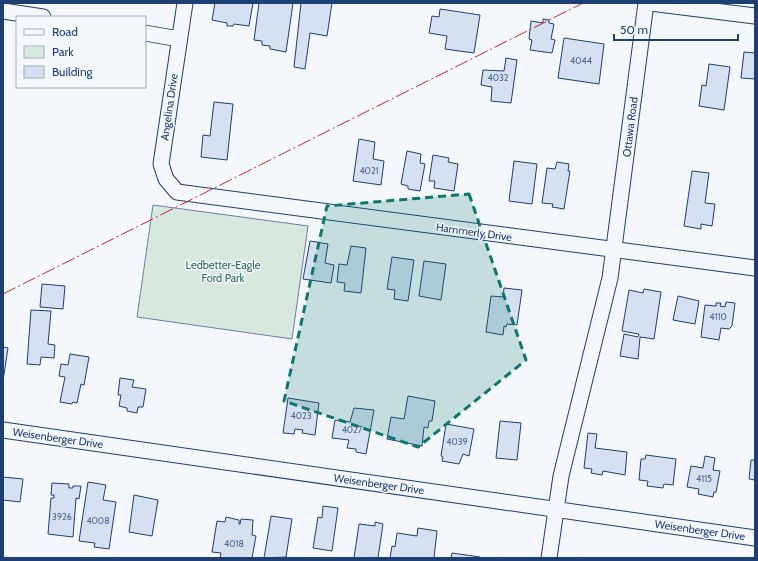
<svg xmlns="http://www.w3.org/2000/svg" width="758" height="561" viewBox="0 0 758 561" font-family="Cabin,sans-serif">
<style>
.green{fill:#d7e8df;stroke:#687fa3}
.building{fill:#d5e0f0;stroke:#1d3f73}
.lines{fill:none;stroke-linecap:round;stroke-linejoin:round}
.street-casing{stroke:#1d3f73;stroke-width:17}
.street{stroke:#f4f7fb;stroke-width:15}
.power{stroke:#c62828;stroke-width:1;stroke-dasharray:14 3 2 3;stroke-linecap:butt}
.marked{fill:#0f766e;fill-opacity:0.2;stroke:#0f766e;stroke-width:3;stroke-dasharray:8 5;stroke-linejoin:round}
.labels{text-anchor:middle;stroke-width:3;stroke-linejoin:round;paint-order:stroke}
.number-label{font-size:9px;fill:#4b6792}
.street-label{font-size:11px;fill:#1d3f73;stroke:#f4f7fb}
.park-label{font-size:11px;fill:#2c6c60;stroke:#f4f7fb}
</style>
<rect width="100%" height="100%" fill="#f4f7fb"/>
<!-- green -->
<path class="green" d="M 153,205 L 308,226 L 292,339 L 137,317 Z"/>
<!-- building -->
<path class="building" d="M 215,3 L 253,3 L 249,26 L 234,24 L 233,26 L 227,26 L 227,23 L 212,20 Z
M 259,3 L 293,3 L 286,52 L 270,49 L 270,46 L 262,45 L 262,41 L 254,40 Z
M 301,3 L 332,3 L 327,36 L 310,33 L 305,69 L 294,67 Z
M 440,9 L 480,15 L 474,53 L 445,49 L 447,36 L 429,33 L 432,16 L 439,17 Z
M 543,19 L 549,20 L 549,23 L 554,24 L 551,39 L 555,40 L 552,53 L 530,50 L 532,40 L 529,39 L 531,21 L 543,23 Z
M 564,38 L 604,44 L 599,84 L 558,78 Z
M 744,52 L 755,53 L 755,79 L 741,78 Z
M 506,58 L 517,60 L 511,103 L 491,101 L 492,87 L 481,85 L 483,70 L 504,71 Z
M 709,64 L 730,67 L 724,110 L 699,106 L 702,85 L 706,86 Z
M 214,102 L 233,104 L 227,160 L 201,157 L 203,135 L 210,136 Z
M 359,139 L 375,142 L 373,159 L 384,161 L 381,185 L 353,181 Z
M 407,151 L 421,154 L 420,163 L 425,164 L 420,191 L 408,189 L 408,186 L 401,184 Z
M 433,155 L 449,158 L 448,162 L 458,164 L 454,191 L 434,188 L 435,181 L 429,181 Z
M 514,161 L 537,164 L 532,204 L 509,201 Z
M 557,162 L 569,164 L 568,171 L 570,171 L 564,209 L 552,207 L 553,204 L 542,203 L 547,168 L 555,169 Z
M 692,171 L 709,173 L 705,203 L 715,204 L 712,226 L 701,224 L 701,229 L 684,226 Z
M 310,241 L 328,244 L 325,263 L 334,265 L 331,283 L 303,279 Z
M 351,246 L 366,248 L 361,293 L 344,291 L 345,283 L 337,282 L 339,264 L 347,265 Z
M 392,257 L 414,260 L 408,301 L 394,299 L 395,290 L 387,289 Z
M 424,261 L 446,264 L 441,300 L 419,296 Z
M 42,284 L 65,286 L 63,309 L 40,307 Z
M 504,288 L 522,290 L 517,325 L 507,324 L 506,327 L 504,326 L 503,335 L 486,332 L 491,296 L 503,297 Z
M 644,289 L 661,292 L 654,339 L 640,337 L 638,359 L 620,356 L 624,334 L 638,337 L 639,334 L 622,331 L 629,290 L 643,293 Z
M 678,296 L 699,301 L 695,324 L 673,320 Z
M 726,302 L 735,303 L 732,326 L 729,329 L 721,328 L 719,340 L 701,337 L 705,305 L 716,306 L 716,303 L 721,303 L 720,306 L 725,307 Z
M 31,310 L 51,311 L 48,344 L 55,345 L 54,358 L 41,357 L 40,365 L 27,364 Z
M 3,347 L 8,348 L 3,381 Z
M 70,354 L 89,357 L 84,385 L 81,384 L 77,403 L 73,402 L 72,404 L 60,402 L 65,377 L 59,376 L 61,364 L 68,365 Z
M 120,378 L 134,380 L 132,387 L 146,389 L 143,407 L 138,407 L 137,413 L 127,411 L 127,408 L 119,406 L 121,395 L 118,395 Z
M 408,396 L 435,401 L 432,421 L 429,421 L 428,428 L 424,427 L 422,446 L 387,439 L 391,417 L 404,419 Z
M 288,398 L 319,403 L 315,435 L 302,433 L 303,430 L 295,429 L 294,434 L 283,433 Z
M 354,408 L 374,410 L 366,454 L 356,452 L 356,449 L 347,448 L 349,440 L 332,438 L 335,420 L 350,422 Z
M 500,421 L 521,423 L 517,460 L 496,458 Z
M 446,424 L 474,429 L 469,456 L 463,454 L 459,464 L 442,461 L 443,457 L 441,456 Z
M 588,433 L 597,434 L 595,448 L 627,452 L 625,475 L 603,471 L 602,475 L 591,473 L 592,469 L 584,468 Z
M 646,455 L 676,459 L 673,485 L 664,484 L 663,488 L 647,486 L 648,481 L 639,480 L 641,459 L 645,459 Z
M 705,456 L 715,458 L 713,470 L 720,471 L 716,492 L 714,492 L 713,497 L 698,494 L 699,489 L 687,487 L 691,466 L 703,468 Z
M 751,460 L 755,460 L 755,480 L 749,479 Z
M 3,477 L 23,479 L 20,502 L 3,500 Z
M 88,482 L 106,485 L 103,500 L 116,502 L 109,549 L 94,547 L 95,543 L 79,541 Z
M 52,483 L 69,484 L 69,488 L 73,488 L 73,486 L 81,486 L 79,499 L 76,498 L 73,537 L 48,534 L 51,498 L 54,498 L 54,495 L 51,495 Z
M 134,495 L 158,500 L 152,536 L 129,532 Z
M 323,506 L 338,508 L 332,551 L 313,548 L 318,517 L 322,518 Z
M 271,516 L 292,519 L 286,557 L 264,558 Z
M 226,517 L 239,520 L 239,524 L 240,524 L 241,519 L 253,520 L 252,535 L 256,536 L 252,558 L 220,558 L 221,553 L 212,552 L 217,521 L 225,522 Z
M 375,522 L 383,524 L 378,558 L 354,558 L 359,524 L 375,526 Z
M 418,528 L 437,531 L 434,558 L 390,558 L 392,546 L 395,547 L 397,533 L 417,536 Z
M 452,553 L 480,557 L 480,558 L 451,558 Z"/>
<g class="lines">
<!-- street casing -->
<g class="street-casing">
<path id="street" d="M 185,3 L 161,164 L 166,179 L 177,192 L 755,268
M 650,3 L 755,16
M 3,11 L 43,17
M 145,33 L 179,39
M 3,430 L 755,538
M 549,558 L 561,476 L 610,278 L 646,3"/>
</g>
<!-- street -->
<use href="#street" class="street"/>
<!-- power -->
<path class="power" d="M 3,294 L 583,3"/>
</g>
<!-- marked area -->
<path class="marked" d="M 469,194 L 526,360 L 418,447 L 284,401 L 327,206 Z"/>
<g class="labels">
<!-- number labels -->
<g class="number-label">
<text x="581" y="64">4044</text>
<text x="498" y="81">4032</text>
<text x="369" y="174">4021</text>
<text x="718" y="320">4110</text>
<text x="301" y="419">4023</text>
<text x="352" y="433">4027</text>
<text x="457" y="445">4039</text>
<text x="704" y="482">4115</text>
<text x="62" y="520">3926</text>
<text x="98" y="524">4008</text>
<text x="234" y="547">4018</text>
</g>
<!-- street labels -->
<g class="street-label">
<text transform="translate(169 107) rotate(-82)" y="4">Angelina Drive</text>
<text transform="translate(630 127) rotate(-83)" y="4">Ottawa Road</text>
<text transform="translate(474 232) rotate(8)" y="4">Hammerly Drive</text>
<text transform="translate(58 438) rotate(8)" y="4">Weisenberger Drive</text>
<text transform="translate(379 484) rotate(8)" y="4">Weisenberger Drive</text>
<text transform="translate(700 530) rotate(8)" y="4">Weisenberger Drive</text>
</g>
<!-- park labels -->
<g class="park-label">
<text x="223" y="269">Ledbetter-Eagle<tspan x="223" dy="13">Ford Park</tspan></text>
</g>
</g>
<!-- border -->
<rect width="758" height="561" fill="none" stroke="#1d3f73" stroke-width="8"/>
<!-- legend -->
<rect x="16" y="16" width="130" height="72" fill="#f4f7fb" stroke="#9eadc5"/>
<rect x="24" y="29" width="20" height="6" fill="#f4f7fb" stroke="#9eadc5"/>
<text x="52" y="36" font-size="12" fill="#1d3f73">Road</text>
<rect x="24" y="46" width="20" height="12" fill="#d7e8df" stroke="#9eadc5"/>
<text x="52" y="56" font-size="12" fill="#1d3f73">Park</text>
<rect x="24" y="66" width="20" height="12" fill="#d5e0f0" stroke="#9eadc5"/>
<text x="52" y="76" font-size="12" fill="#1d3f73">Building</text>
<!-- scale -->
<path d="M614 34v6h124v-6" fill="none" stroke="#1d3f73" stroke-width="2"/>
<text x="620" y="34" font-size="12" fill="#1d3f73" stroke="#f4f7fb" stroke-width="3" paint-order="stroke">50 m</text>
</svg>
